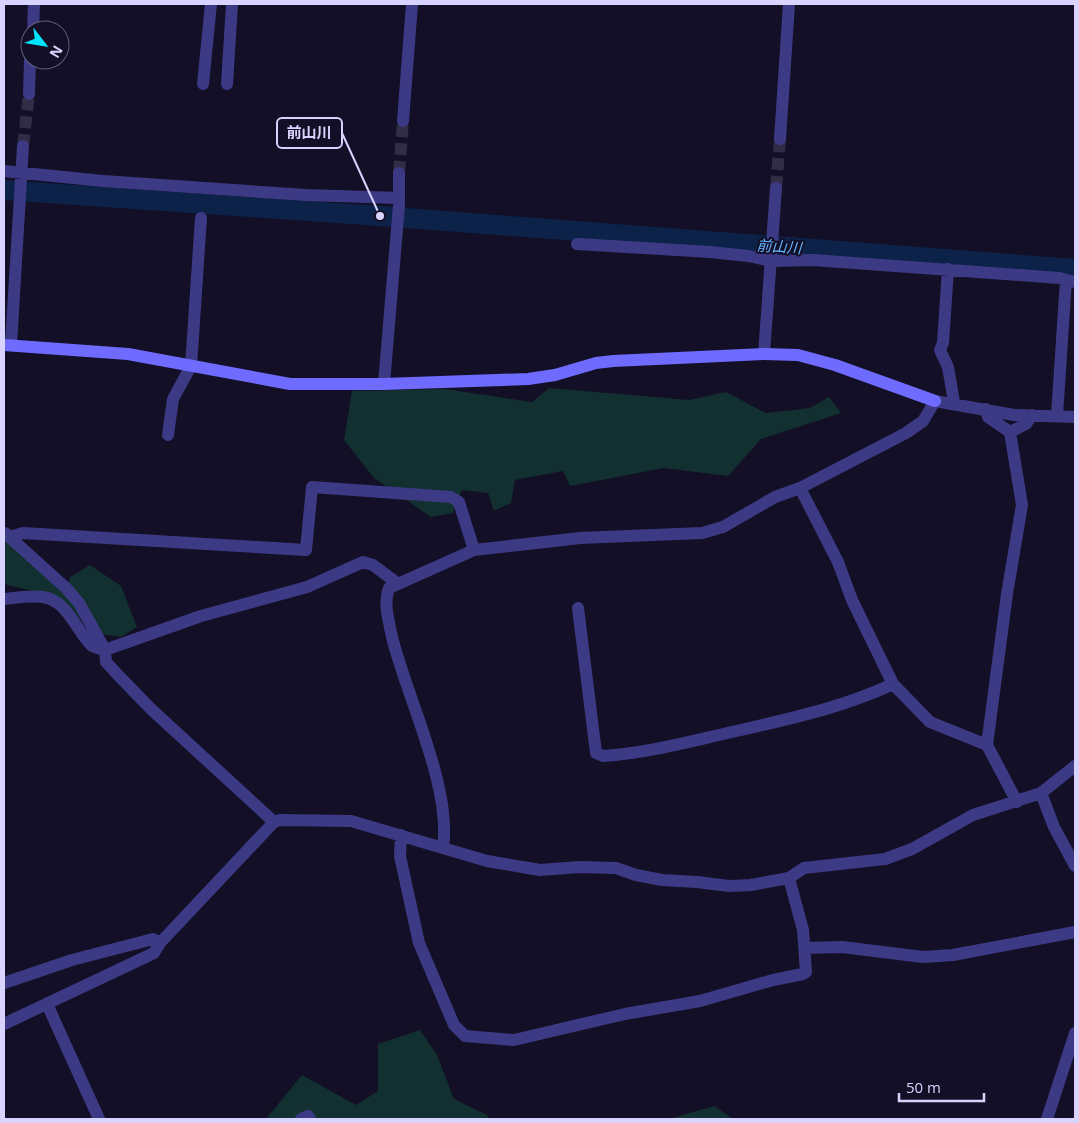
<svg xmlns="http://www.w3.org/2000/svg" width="1079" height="1123" viewBox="0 0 1079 1123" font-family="'Open Sans','Noto Sans JP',sans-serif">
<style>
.green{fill:#12302f}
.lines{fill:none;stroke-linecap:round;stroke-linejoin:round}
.river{stroke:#0c2248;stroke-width:20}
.street-tunnel{stroke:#312d47;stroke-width:12;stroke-dasharray:12 6;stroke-linecap:butt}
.street{stroke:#3d3a85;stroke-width:12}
.secondary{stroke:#6f6bff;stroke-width:12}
.labels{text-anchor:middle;stroke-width:4;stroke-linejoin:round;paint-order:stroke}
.water-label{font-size:15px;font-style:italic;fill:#62b6ff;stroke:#130f26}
.leader{fill:none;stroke:#d9d4ff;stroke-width:2}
.callout-dot{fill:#d9d4ff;stroke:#130f26;stroke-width:2}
.callout{fill:#130f26;stroke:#d9d4ff;stroke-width:2}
.callout-label{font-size:15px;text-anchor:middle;font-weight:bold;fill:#d9d4ff}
</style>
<rect width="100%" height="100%" fill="#130f26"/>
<!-- green -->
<path class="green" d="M 549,388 L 689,400 L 726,392 L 766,413 L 810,408 L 829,397 L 841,413 L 761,439 L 728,476 L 664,468 L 570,486 L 563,471 L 515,480 L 511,503 L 494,511 L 488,493 L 462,490 L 453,513 L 431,517 L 374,478 L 344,440 L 352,391 L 445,389 L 532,402 Z
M 4,537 L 66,591 L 70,577 L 90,565 L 121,586 L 137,627 L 121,637 L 102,634 L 83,622 L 57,597 L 4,584 Z
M 420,1030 L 437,1055 L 454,1099 L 487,1115 L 489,1119 L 266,1119 L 302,1075 L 356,1105 L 378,1091 L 378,1044 Z
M 714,1106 L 733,1119 L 669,1119 Z"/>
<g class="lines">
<!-- river -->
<path class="river" d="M 4,190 L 380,216 L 1075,269"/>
<!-- street-tunnel -->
<path class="street-tunnel" d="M 23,146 L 29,94
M 399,173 L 403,121
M 776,188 L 780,139"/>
<!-- street -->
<path class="street" d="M 33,30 L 34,4
M 203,84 L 211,4
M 227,84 L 232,4
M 29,94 L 30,60
M 403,121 L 412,4
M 780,139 L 789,4
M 4,171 L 103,181 L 306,195 L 399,198
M 577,244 L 710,252 L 748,256 L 771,261 L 813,260 L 1059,278 L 1075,282
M 948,269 L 943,343 L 940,350 L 948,367 L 954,402
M 11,345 L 23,146
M 764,354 L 776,188
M 384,384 L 399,205 L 399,173
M 986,409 L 988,417 L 1010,432 L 1022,505 L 1007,594 L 987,745 L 1017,802
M 1057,415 L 1066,280
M 1010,432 L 1026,424 L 1032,415
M 168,435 L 173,399 L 191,366 L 201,218
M 800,488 L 838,562 L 852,600 L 893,684
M 5,533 L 66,588 L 79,603 L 105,650 L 106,662 L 117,674 L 151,709 L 274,822
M 10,537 L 23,533 L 306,550 L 312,487 L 451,497 L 459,502 L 474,550
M 4,599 C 16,598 30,595 43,597 C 68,601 75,629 91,645 C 94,648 101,649 105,650 L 201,616 L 307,587 L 363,562 L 373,565 L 397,583
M 578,608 L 596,753 L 603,756 C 650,753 695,740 741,730 C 793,718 844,707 893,684 L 930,722 L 987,745
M 1041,793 L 1054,827 L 1075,866
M 401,835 L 400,856 L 419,943 L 454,1025 L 465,1036 L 514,1040 L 625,1014 L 700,1001 L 773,980 L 803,974 L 806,972 L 803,930 L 789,878
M 443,848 C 452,787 407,698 392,637 C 389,621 383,604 389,588 L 474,550 L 580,538 L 702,533 L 723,527 L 775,497 L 800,488 L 906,433 L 923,421 L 935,401 L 1014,415 L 1075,417
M 805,948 L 842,947 L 923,957 L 953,955 L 1075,932
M 4,983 L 72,960 L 153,939 L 160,943
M 47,1004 L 99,1119
M 4,1024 L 154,953 L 160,943 L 274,822 L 280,820 L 351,821 L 487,861 L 540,870 L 580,867 L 616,868 L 636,875 L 662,880 L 697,882 L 729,886 L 751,885 L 789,878 L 804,868 L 885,859 L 912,849 L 973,815 L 1041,793 L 1075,766
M 301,1119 L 308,1116 L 310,1119
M 1047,1119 L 1075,1033"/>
<!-- secondary -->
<path class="secondary" d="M 4,345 L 128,354 L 290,384 L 384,384 L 528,379 L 555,375 L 596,363 L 613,361 L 764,354 L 798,355 L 835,365 L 935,401"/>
</g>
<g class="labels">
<!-- water labels -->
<g class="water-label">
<text transform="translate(779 247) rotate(4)" y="5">前山川</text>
</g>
</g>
<!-- callouts -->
<path class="leader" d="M380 216L342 133"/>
<circle class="callout-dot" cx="380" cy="216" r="5"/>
<rect class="callout" x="277" y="118" width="65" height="30" rx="5"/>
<g class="callout-label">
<text x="309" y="138">前山川</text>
</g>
<!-- border -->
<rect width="1079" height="1123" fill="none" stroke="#d9d4ff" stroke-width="10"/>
<!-- north arrow -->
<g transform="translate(45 45) rotate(121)"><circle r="24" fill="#130f26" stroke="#625e7d"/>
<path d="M0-4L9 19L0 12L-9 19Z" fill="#00e5ff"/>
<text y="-8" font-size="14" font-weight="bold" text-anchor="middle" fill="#d9d4ff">N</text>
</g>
<!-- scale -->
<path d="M899 1093v8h85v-8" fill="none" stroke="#d9d4ff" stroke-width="2.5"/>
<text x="906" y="1093" font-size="15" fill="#d9d4ff" stroke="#130f26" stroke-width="4" paint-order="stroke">50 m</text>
</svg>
